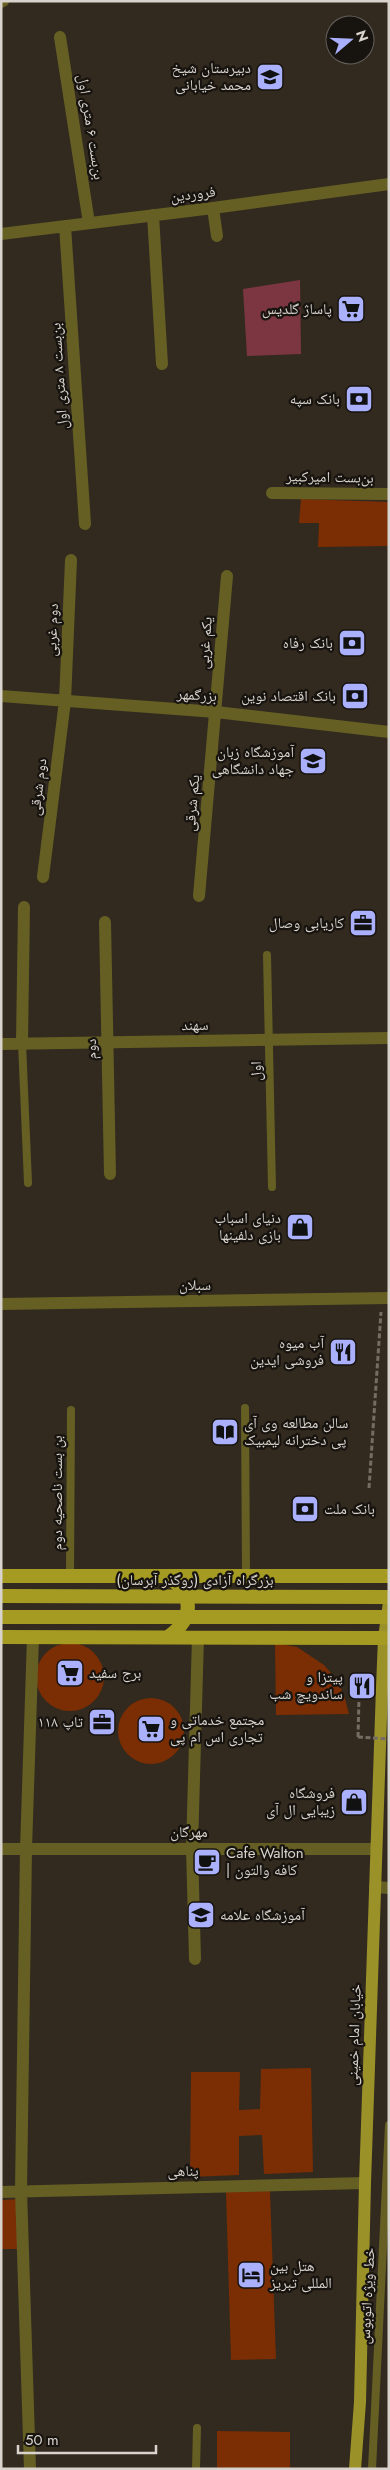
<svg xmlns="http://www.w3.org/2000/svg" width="390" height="2470" viewBox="0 0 390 2470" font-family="Jost,'Noto Naskh Arabic',sans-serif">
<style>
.green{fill:#7c3641}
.building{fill:#7b2d03}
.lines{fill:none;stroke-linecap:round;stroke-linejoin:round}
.path{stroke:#756d64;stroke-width:3;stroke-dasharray:5 2.5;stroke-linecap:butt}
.service{stroke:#655f24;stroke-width:8}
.minor{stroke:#655f24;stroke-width:12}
.primary{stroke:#9a9129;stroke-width:12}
.trunk{stroke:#a59b23;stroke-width:14}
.path-bridge{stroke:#756d64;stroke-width:3;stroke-dasharray:5 2.5;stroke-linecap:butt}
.trunk-bridge{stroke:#a59b23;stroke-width:14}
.labels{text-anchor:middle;stroke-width:4.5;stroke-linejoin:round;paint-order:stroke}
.poi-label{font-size:15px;fill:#d9d3cd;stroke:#17130f;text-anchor:end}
.street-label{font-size:15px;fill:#d9d3cd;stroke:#17130f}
</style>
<rect width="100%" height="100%" fill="#322a1f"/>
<!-- green -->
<path class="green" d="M 300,280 L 301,354 L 247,356 L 243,289 Z"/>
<!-- building -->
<path class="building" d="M 301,499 L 389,502 L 389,546 L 318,547 L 319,523 L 299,523 Z
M 275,1643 L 297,1647 L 324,1665 L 336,1679 L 344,1695 L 349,1714 L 276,1715 Z
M36 1677a34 34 0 1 1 68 0a34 34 0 1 1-68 0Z
M118 1731a33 33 0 1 1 66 0a33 33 0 1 1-66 0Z
M 311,2068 L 313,2172 L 264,2174 L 262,2135 L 239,2136 L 239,2175 L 190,2177 L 191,2072 L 240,2072 L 239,2110 L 260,2109 L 261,2069 Z
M 270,2191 L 276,2359 L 231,2360 L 226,2192 Z
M 21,2199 L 22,2249 L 1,2249 L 1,2200 Z
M 217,2431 L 290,2432 L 290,2469 L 217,2469 Z"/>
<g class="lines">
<!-- path -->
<path class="path" d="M 369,1488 L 381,1312
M 358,1737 L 359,1698"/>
<!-- service -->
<path class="service" d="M 267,955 L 272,1187
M 22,1043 L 28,1183
M 245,1408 L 246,1576
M 70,1576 L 71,1410
M 196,2469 L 197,2428
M 372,2469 L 389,2125"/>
<!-- minor -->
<path class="minor" d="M 1,2 L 3,1
M 60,37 L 89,223
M 213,208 L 217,236
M 153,215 L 162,364
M 65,226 L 85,524
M 1,234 L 213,208 L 389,184
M 272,493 L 389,494
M 1,696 L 216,712 L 389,732
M 43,877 L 65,701 L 71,560
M 199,896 L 227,576
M 105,922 L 110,1174
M 22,1043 L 24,907
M 1,1044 L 389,1038
M 1,1304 L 389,1298
M 1,1849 L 376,1849
M 375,1887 L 389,1888
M 195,1959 L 192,1848 L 198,1637
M 1,2192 L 365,2183
M 30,2469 L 21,2191 L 26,1849 L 33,1637"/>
<!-- primary -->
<path class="primary" d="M 355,2469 L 360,2402 L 365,2183 L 382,1688 L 384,1638 L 389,1602"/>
<!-- trunk -->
<path class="trunk" d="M 1,1576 L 389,1576
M 166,1576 C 171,1580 179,1584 182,1589 C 195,1609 185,1625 168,1637
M 1,1637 L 384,1638"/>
<!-- path-bridge -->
<path class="path-bridge" d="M 358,1737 L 389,1739"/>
<!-- trunk-bridge -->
<path class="trunk-bridge" d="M 1,1596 L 389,1597
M 1,1617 L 389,1617"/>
</g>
<!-- icons -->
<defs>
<g id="school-square" transform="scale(1.4375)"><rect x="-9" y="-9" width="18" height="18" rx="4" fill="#aab0fb" stroke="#17130f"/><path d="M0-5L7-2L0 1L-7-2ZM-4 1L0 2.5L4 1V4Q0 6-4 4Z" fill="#111"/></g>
<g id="supermarket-square" transform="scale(1.4375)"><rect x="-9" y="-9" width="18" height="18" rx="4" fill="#aab0fb" stroke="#17130f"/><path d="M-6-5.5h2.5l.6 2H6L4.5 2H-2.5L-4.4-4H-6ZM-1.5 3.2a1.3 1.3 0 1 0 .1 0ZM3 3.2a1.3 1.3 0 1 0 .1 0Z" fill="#111"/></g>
<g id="bank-square" transform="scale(1.4375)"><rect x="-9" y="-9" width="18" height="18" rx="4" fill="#aab0fb" stroke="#17130f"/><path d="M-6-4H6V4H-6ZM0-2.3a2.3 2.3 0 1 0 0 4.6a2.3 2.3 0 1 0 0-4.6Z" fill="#111"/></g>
<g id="office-square" transform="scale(1.4375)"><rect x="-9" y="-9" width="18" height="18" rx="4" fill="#aab0fb" stroke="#17130f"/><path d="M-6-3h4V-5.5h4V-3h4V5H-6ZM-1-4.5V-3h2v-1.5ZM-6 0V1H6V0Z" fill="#111"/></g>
<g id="shop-square" transform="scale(1.4375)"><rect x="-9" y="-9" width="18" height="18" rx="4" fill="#aab0fb" stroke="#17130f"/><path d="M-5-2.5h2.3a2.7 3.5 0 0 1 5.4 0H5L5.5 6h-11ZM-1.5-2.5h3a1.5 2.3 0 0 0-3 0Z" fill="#111"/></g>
<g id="restaurant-square" transform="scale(1.4375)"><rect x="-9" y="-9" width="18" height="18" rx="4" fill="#aab0fb" stroke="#17130f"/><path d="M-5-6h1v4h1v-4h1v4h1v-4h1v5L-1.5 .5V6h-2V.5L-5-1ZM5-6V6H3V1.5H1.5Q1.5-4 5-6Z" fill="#111"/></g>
<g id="library-square" transform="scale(1.4375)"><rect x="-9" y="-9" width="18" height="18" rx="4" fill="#aab0fb" stroke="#17130f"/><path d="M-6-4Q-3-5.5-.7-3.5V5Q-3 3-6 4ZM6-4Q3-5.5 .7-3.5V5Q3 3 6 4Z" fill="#111"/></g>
<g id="cafe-square" transform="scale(1.4375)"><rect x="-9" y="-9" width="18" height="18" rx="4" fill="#aab0fb" stroke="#17130f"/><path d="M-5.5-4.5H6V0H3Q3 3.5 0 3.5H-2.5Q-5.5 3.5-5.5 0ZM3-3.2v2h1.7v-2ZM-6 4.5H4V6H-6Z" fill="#111"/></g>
<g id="hotel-square" transform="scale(1.4375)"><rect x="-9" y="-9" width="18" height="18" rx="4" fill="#aab0fb" stroke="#17130f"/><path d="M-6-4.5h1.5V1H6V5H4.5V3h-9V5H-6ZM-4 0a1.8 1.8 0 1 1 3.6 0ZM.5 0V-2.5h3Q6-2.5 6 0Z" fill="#111"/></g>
</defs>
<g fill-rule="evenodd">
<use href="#school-square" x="270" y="77"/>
<use href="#supermarket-square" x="351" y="309"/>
<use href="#bank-square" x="359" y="399"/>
<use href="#bank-square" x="352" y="643"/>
<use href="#bank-square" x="355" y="696"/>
<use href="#school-square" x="313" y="761"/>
<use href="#office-square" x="363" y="923"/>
<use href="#shop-square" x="300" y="1227"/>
<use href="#restaurant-square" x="343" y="1352"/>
<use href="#library-square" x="225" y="1432"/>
<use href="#bank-square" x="305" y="1509"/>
<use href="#supermarket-square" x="70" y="1673"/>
<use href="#restaurant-square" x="362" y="1686"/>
<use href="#office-square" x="102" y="1722"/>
<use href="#supermarket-square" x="151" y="1729"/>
<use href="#shop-square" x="354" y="1802"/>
<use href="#cafe-square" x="207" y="1862"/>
<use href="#school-square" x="201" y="1915"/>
<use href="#hotel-square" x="251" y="2275"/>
</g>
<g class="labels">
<!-- poi labels -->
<g class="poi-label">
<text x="251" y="73">دبیرستان شیخ<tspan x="251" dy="17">محمد خیابانی</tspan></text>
<text x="332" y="314">پاساژ گلدیس</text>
<text x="340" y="404">بانک سپه</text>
<text x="333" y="648">بانک رفاه</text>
<text x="336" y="701">بانک اقتصاد نوین</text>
<text x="294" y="757">آموزشگاه زبان<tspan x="294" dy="17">جهاد دانشگاهی</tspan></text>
<text x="344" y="928">کاریابی وصال</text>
<text x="281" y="1223">دنیای اسباب<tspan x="281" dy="17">بازی دلفینها</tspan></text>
<text x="324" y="1348">آب میوه<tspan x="324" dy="17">فروشی ایدین</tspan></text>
<text x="244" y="1428" text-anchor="start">سالن مطالعه وی آی<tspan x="244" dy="17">پی دخترانه لیمبیک</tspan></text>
<text x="324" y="1514" text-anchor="start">بانک ملت</text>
<text x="89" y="1678" text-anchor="start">برج سفید</text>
<text x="343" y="1682">پیتزا و<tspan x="343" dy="17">ساندویچ شب</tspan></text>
<text x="170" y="1725" text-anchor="start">مجتمع خدماتی و<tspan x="170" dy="17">تجاری اس ام پی</tspan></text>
<text x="83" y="1727">تاپ ۱۱۸</text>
<text x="335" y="1798">فروشگاه<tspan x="335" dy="17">زیبایی ال آی</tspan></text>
<text x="226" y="1858" text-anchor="start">Cafe Walton<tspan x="226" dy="17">| کافه والتون</tspan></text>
<text x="220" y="1920" text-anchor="start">آموزشگاه علامه</text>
<text x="270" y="2271" text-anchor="start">هتل بین<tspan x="270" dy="17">المللی تبریز</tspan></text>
</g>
<!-- street labels -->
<g class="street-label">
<text transform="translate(91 127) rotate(81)" y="5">بن‌بست ۶ متری اول</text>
<text transform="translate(193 194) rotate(-7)" y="5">فروردین</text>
<text transform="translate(59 376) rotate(-94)" y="5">بن‌بست ۸ متری اول</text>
<text transform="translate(330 477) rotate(1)" y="5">بن‌بست امیرکبیر</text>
<text transform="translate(52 630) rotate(-88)" y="5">دوم غربی</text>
<text transform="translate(205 643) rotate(-86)" y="5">یکم غربی</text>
<text transform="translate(197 695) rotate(4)" y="5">بزرگمهر</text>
<text transform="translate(38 787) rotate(-83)" y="5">دوم شرقی</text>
<text transform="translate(192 803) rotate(-85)" y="5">یکم شرقی</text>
<text transform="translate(195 1025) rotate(-1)" y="5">سهند</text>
<text transform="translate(91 1049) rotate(-91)" y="5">دوم</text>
<text transform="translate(256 1071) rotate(-91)" y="5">اول</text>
<text transform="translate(195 1285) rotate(-1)" y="5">سبلان</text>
<text transform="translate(57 1493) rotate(-90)" y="5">بن بست ناصحیه دوم</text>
<text x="195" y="1585">بزرگراه آزادی (روگذر آبرسان)</text>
<text x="189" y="1837">مهرگان</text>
<text transform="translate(354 2035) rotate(-88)" y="5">خیابان امام خمینی</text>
<text transform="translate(183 2171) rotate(-1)" y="5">پناهی</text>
<text transform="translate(367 2296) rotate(-87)" y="5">خط ویژه اتوبوس</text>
</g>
</g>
<!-- border -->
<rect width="390" height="2470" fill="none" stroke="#d9d3cd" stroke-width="5"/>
<!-- north arrow -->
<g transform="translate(350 40) rotate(71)"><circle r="24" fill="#17130f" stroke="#65605b"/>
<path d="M0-4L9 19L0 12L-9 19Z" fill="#aab0fb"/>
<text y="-8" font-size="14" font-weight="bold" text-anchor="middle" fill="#d9d3cd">N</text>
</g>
<!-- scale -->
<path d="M18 2445v8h138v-8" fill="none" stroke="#d9d3cd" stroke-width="2.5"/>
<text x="25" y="2445" font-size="15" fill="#d9d3cd" stroke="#17130f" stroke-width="4" paint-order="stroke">50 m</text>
</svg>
